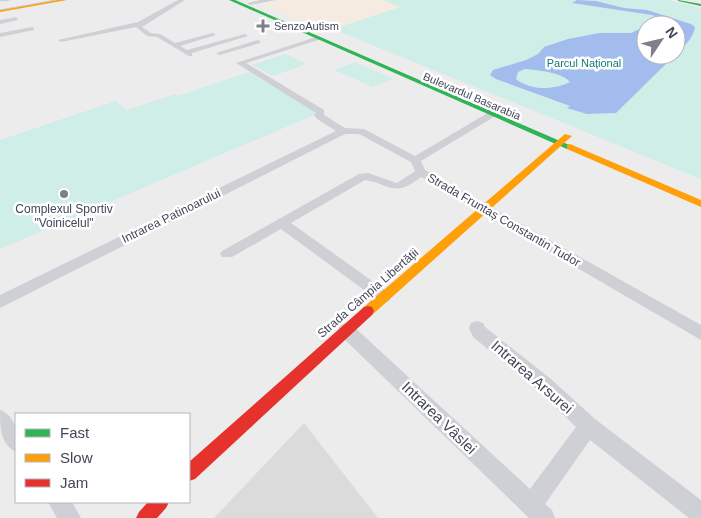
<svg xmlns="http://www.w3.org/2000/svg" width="701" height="518" viewBox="0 0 701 518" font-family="Helvetica,sans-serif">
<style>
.education{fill:#dbdbdc}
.medical{fill:#f5ebe1}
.green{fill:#cfeee8;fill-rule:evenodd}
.water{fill:#a2bded;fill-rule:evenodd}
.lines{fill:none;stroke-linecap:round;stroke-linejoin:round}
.street{fill:#cfd0d5;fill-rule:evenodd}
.fast{fill:#30b455;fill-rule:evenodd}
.slow{fill:#ff9f0a;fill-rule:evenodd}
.jam{fill:#e5322d;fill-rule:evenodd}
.tram{stroke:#c7c7cb;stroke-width:1}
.poi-dot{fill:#7e808c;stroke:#fff;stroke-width:2}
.labels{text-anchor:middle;stroke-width:5;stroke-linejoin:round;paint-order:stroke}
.far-poi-label{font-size:11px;fill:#434659;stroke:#fff;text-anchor:start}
.far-park-label{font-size:11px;fill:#137b73;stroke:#fff}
.far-street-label{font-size:11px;fill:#434659;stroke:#fff}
.poi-label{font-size:12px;fill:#434659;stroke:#fff}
.street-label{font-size:12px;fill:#434659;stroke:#fff}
.near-street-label{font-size:15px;fill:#434659;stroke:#fff}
</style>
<rect width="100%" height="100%" fill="#edecec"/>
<!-- education -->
<path class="education" d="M 304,423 L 378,518 L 214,518 Z"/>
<!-- medical -->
<path class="medical" d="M 290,0 L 383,0 L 401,7 L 326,31 L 259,4 Z"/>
<!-- green -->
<path class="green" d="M 383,0 L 667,0 L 701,8 L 701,179 L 333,29 L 400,7 ZM 646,25 L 676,25 L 676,55 L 646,55 Z
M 285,54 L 307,64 L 273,76 L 252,65 Z
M 355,62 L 393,79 L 372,87 L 335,70 Z
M 249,72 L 319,113 L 0,249 L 0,140 L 116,101 L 127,110 L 175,94 L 178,96 Z"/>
<!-- water -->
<path class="water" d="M 577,0 L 596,1 L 624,8 L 647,10 L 691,24 L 695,27 C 693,39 684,46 676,54 L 676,25 L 654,25 L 663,19 L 652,15 L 572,3 Z
M 646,26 L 646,55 L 675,55 L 616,113 L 587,114 L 567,108 L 570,106 L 496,79 L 490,75 L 493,70 L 526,60 L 538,54 L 544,47 L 568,39 L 599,33 L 631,33 ZM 525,69 C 537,70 562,72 570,82 C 555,90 530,91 516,79 L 518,72 Z"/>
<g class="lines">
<!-- street -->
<path class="street" d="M 178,0 L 185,0 L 142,27 L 151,33 L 160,34 L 175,43 L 213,33 L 216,35 L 180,46 L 187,50 L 245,34 L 248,36 L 192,53 L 192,56 L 189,56 L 157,37 L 147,36 L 136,27 L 61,42 L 58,40 L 138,22 Z
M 260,0 L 276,0 L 250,5 L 247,3 Z
M 16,17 L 18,20 L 0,24 L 0,20 Z
M 32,27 L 34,28 L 34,30 L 0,37 L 0,33 Z
M 319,36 L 322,38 L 321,39 L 246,63 L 324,110 L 324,115 L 345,128 L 364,129 L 415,156 L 491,111 L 497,111 L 497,115 L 421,161 L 425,170 L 701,325 L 701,340 L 421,177 C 394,198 393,185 365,180 L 291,223 L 389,293 L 391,297 L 389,301 L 384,303 L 379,301 L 281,229 L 232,257 L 222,257 L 220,254 L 222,251 L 359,174 L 368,173 L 397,183 L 415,171 L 411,162 L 359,134 L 345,134 L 0,308 L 0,295 L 336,131 L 317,119 L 314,115 L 316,113 L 236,63 Z
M 258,40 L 260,41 L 260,43 L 220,55 L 216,53 Z
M 477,321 L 483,323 L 485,327 L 551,379 L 595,419 L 701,500 L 701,518 L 689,518 L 590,440 L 545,504 L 552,510 L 555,518 L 529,518 L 340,335 L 338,330 L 340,325 L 346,323 L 352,325 L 530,489 L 576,427 L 539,391 L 473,337 L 469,328 L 471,323 Z
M 0,410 C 18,417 17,435 16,452 C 0,444 0,426 0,410 Z
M 48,502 L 72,502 L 81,518 L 57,518 Z"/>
<!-- fast -->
<path class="fast" d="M 229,0 L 235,0 L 574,147 L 573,149 L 567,149 Z
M 678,0 L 701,4 L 701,6 L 678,1 Z"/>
<!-- slow -->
<path class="slow" d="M 57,0 L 67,0 L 0,12 L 0,10 Z
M 565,134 L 572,136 L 372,315 L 368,316 L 364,315 L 362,311 L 364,307 Z
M 570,144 L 701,200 L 701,207 L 567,149 L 567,145 Z"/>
<!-- jam -->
<path class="jam" d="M 368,306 L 372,307 L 374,311 L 372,315 L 195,479 L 189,481 L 189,462 L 364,307 Z
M 148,502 L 169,502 L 166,508 L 157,518 L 136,518 L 139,512 Z"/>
<!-- tram -->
<path class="tram" d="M 0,1 L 9,0
M 0,10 L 56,0"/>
</g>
<!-- markers -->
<g class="poi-dot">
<path d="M260.5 18.5h5v5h5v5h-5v5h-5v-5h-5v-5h5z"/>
<circle cx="64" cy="194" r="5"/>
</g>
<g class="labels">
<!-- far-poi labels -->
<g class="far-poi-label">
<text x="274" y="30">SenzoAutism</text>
</g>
<!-- far-park labels -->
<g class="far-park-label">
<text x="584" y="67">Parcul Național</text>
</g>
<!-- far-street labels -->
<g class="far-street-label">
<text transform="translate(472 96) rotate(23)" y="4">Bulevardul Basarabia</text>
</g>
<!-- poi labels -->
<g class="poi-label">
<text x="64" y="213">Complexul Sportiv<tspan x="64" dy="14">"Voinicelul"</tspan></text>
</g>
<!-- street labels -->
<g class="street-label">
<text transform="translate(171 216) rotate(-26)" y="4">Intrarea Patinoarului</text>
<text transform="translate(504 220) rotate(30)" y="4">Strada Fruntaș Constantin Tudor</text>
<text transform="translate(368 293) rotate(-41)" y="4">Strada Câmpia Libertății</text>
</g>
<!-- near-street labels -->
<g class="near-street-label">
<text transform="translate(532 377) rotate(41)" y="5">Intrarea Arsurei</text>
<text transform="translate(439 418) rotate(44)" y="5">Intrarea Vâslei</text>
</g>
</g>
<!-- legend -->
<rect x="15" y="413" width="175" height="90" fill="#ffffff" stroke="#b4b5bd"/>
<rect x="25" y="429" width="25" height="8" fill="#30b455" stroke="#b4b5bd"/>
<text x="60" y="438" font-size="15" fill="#434659">Fast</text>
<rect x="25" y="454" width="25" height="8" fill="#ff9f0a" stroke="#b4b5bd"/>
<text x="60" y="463" font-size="15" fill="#434659">Slow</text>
<rect x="25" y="479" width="25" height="8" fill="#e5322d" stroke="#b4b5bd"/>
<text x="60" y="488" font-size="15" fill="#434659">Jam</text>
<!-- north arrow -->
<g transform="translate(661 40) rotate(55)"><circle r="24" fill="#ffffff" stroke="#b4b5bd"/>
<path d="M0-4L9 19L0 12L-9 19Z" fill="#7e808c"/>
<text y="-8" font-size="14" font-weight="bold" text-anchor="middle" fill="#434659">N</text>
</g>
</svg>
